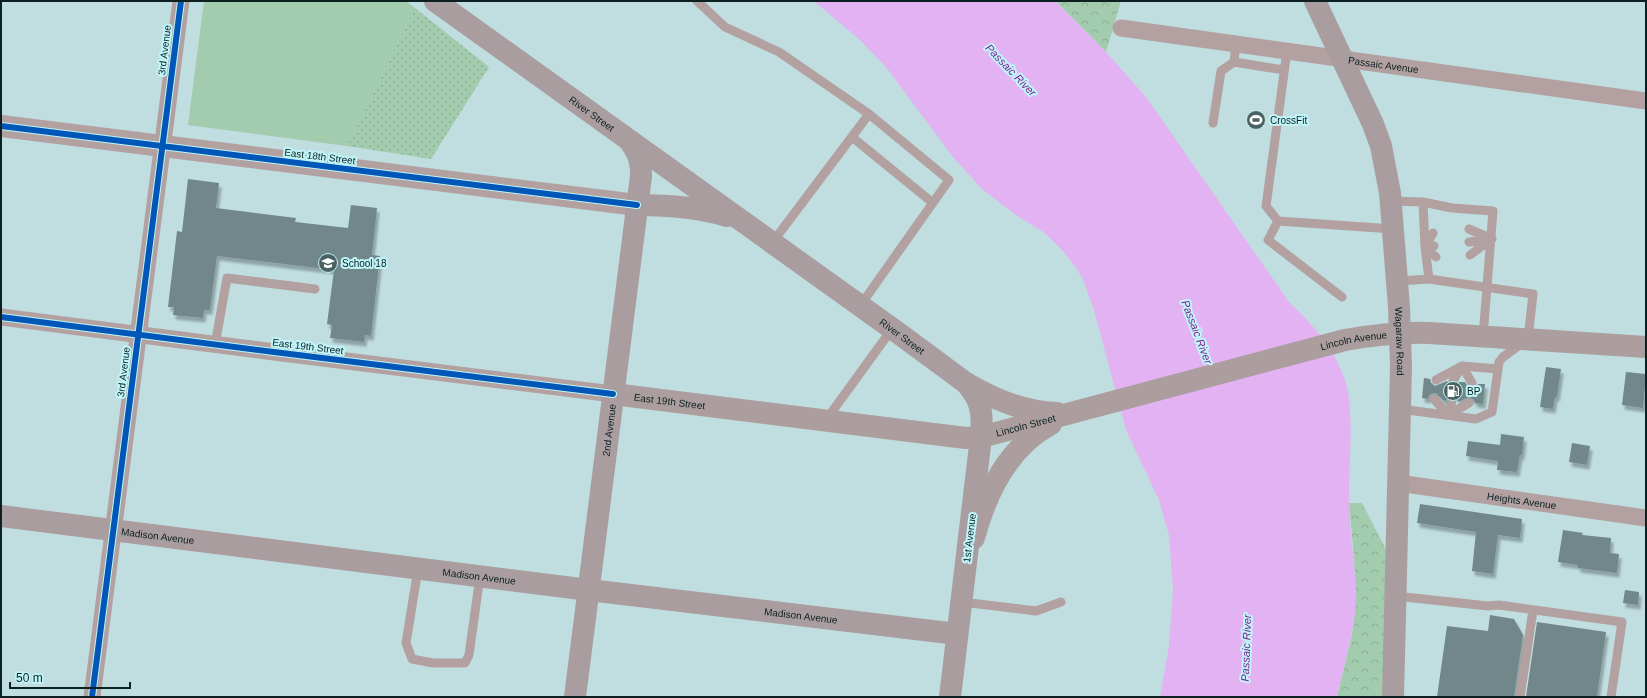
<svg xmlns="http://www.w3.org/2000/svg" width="1647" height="698" viewBox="0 0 1647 698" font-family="Arial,sans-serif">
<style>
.forest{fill:url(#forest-crowns)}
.park{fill:url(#park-dots)}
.garden{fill:#a3cbae}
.water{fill:#e2b2f3}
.building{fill:#718789;filter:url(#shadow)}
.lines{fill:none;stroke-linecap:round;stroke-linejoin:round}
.service{stroke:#b2a1a0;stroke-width:9}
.minor{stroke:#b2a1a0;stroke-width:17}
.tertiary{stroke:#b2a1a0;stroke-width:22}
.secondary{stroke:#ac9e9e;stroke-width:22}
.primary{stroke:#aa9d9f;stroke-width:22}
.cycleway-casing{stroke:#c0f5f9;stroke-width:8}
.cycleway{stroke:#0057b8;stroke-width:6}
.labels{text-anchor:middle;stroke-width:4;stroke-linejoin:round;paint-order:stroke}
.street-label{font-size:10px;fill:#0c2022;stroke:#c0f5f9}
.poi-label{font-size:10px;fill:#0c2022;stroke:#c0f5f9;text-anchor:start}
.water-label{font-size:11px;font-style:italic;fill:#7f1e8d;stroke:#c0f5f9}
</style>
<defs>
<pattern id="forest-crowns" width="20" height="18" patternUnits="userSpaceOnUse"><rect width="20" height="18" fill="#a3cbae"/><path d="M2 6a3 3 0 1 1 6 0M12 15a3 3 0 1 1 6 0" fill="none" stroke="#8bae95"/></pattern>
<pattern id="park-dots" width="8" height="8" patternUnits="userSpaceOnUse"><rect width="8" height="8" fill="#a3cbae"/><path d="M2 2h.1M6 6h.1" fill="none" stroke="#8bae95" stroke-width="1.8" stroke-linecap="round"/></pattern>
<filter id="shadow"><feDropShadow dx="2.5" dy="4.5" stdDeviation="1" flood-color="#0004"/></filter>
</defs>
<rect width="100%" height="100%" fill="#c0dddf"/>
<!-- forest -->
<path class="forest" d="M 1055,1 L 1121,1 L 1106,52 L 1059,4 Z
M 1349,503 L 1362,503 L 1396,569 L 1393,697 L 1337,697 C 1343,668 1353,640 1355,610 C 1357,575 1352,538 1349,503 Z"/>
<!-- park -->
<path class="park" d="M 415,8 L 489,67 L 431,159 L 347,146 Z"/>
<!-- garden -->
<path class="garden" d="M 204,1 L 406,1 L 415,8 L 347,146 L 188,125 Z"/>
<!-- water -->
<path class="water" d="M 814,1 L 1055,1 L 1106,52 L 1146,97 L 1289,302 C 1313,325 1332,346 1344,377 C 1355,405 1349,461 1349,492 C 1348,532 1358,571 1355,611 C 1352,640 1343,668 1337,697 L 1160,697 L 1169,646 L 1173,589 L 1169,535 L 1159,500 L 1126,430 L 1094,310 L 1082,277 L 1065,253 L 1045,233 L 1016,215 L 982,189 L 953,157 L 886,67 L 860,40 Z"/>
<!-- building -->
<path class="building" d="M 188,179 L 219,183 L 216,208 L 296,218 L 295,222 L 348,228 L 351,205 L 377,208 L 372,255 L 380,256 L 371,336 L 365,335 L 364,342 L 330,338 L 332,325 L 327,324 L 334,270 L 217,256 L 210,310 L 204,310 L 203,318 L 173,315 L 174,307 L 168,307 L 177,231 L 182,232 Z
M 1546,367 L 1561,369 L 1557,397 L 1555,397 L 1553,409 L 1540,407 Z
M 1626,372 L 1646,374 L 1643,408 L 1622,405 Z
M 1424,378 L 1430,379 L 1431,383 L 1435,386 L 1447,381 L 1450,386 L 1456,386 L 1459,382 L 1465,382 L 1469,388 L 1472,389 L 1475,388 L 1478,384 L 1485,384 L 1483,404 L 1475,403 L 1474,400 L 1469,397 L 1458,402 L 1457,397 L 1453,395 L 1448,396 L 1446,401 L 1443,400 L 1436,393 L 1430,394 L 1428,399 L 1422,398 Z
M 1501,434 L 1524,437 L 1522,455 L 1520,455 L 1517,472 L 1497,470 L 1498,461 L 1466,456 L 1468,441 L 1500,445 Z
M 1572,443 L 1590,446 L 1587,465 L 1569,462 Z
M 1420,504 L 1522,519 L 1520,538 L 1498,535 L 1493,574 L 1472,571 L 1476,532 L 1417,523 Z
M 1563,530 L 1583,533 L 1582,535 L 1611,538 L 1610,553 L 1619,554 L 1617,573 L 1578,568 L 1578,565 L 1558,562 Z
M 1625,590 L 1639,592 L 1638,605 L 1623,603 Z
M 1490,615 L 1514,619 L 1523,635 L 1514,697 L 1437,697 L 1447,626 L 1488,631 Z
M 1537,622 L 1606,632 L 1597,697 L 1526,697 Z"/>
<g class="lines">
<!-- service -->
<path class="service" d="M 697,1 L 725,27 L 779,52 L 869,114 L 772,243
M 1236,44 L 1234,62 L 1284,70
M 1287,51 L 1266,206 L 1278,221 L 1393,229
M 1213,123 L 1221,71 L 1234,62
M 852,137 L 933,203
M 1390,201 L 1423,202 L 1452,208 L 1493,211 L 1483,337
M 1423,202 L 1425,247 L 1429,279
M 1278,221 L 1268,240 L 1342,297
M 1469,229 L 1492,239 L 1469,242
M 1433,233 L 1425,247 L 1434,246
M 1425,247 L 1436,257
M 1470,255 L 1490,240
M 1398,281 L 1429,279 L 1533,294 L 1528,339 L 1503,357 L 1499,362 L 1492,412 L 1476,419 L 1400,409
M 860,306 L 949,180 L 869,114
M 215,345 L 227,278 L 315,289
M 1436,380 L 1462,366 L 1453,381
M 1472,383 L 1462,366 L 1498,369
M 1434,399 L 1448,415 L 1452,401
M 1448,415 L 1469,403
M 826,420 L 892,329
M 418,569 L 406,643 L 412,659 L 433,663 L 465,663 L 469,655 L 480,576
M 1395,596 L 1488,606 L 1499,605 L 1622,622 L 1611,697
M 962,602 L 1036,611 L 1061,602
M 1520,697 L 1533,610"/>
<!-- minor -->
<g class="minor">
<path id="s1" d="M 1121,28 L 1646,101"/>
<path d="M 1,317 L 282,353 L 613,394"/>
<path id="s2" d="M 1398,483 L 1646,518"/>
<path d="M 92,697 L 181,1"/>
</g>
<!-- tertiary -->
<path class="tertiary" d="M 1,126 L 637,205"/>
<!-- secondary -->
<g class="secondary">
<path d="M 966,383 C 994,399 1023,412 1057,413"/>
<path id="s3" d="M 613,394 L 966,438 L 981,437 L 1345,340 C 1374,335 1401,332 1429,333 L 1646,347"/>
<path d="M 974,538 C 986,493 1008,447 1051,424"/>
</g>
<!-- primary -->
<g class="primary">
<path id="s4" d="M 435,1 L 901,335 L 966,383 C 982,401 983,414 981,437 L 950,697"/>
<path id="s5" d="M 1315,1 L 1373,124 L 1381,146 L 1390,193 L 1399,307 L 1401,366 L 1393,697"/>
<path d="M 637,205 C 668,205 698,207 727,216"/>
<path id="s6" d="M 1,516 L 589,590 L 957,634"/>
<path id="s7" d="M 575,697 L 641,176 C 641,162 639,154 631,143"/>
</g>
<!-- cycleway casing -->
<g class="cycleway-casing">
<path id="cycleway" d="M 1,126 L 637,205
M 1,317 L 282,353 L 613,394
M 92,697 L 181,1"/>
</g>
<!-- cycleway -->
<use href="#cycleway" class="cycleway"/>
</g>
<!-- icons -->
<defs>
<g id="stadium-disc" transform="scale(1)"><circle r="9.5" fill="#4b6264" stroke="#c0f5f9"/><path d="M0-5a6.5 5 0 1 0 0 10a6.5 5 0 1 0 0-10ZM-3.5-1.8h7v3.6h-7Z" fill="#fff"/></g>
<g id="school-disc" transform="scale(1)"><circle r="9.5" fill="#4b6264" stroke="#c0f5f9"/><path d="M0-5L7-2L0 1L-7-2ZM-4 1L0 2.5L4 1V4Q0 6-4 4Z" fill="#fff"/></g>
<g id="fuel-disc" transform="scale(1)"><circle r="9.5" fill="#4b6264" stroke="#c0f5f9"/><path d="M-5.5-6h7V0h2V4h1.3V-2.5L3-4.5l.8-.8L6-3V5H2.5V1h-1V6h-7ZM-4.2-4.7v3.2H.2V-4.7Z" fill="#fff"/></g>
</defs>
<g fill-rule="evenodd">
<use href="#stadium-disc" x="1256" y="120"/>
<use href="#school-disc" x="328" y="263"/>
<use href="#fuel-disc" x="1453" y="391"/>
</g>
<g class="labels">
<!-- street labels -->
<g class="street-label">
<text transform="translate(164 50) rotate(-83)" y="4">3rd Avenue</text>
<text dy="4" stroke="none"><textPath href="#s1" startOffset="265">Passaic Avenue</textPath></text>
<text dy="4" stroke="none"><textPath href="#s4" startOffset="193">River Street</textPath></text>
<text transform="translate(320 156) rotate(7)" y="4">East 18th Street</text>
<text dy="4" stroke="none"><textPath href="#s4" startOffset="575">River Street</textPath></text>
<text dy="4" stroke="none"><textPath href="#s3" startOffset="756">Lincoln Avenue</textPath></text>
<text dy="4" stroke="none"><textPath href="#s5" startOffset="356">Wagaraw Road</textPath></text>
<text transform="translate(308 346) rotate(7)" y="4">East 19th Street</text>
<text transform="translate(123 372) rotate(-83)" y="4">3rd Avenue</text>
<text dy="4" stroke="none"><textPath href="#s3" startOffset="57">East 19th Street</textPath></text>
<text dy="4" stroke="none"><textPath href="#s3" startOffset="417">Lincoln Street</textPath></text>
<text dy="4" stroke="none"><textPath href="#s7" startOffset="269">2nd Avenue</textPath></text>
<text dy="4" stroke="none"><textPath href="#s2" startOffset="125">Heights Avenue</textPath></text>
<text dy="4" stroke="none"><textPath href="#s6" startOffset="158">Madison Avenue</textPath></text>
<text transform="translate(969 538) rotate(-83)" y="4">1st Avenue</text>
<text dy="4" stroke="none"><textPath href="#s6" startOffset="482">Madison Avenue</textPath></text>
<text dy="4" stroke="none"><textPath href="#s6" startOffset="806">Madison Avenue</textPath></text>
</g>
<!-- poi labels -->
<g class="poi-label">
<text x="1270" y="124">CrossFit</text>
<text x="342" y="267">School 18</text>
<text x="1467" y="395">BP</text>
</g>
<!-- water labels -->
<g class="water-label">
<text transform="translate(1011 70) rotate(46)" y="4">Passaic River</text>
<text transform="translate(1197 332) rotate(69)" y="4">Passaic River</text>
<text transform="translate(1246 648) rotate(-88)" y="4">Passaic River</text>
</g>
</g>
<!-- border -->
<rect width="1647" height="698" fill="none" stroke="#0c2022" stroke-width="4"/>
<!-- scale -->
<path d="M10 682v6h120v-6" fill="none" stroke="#0c2022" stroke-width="2"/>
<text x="16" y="682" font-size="12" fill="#0c2022" stroke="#c0f5f9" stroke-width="3" paint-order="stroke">50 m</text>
</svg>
